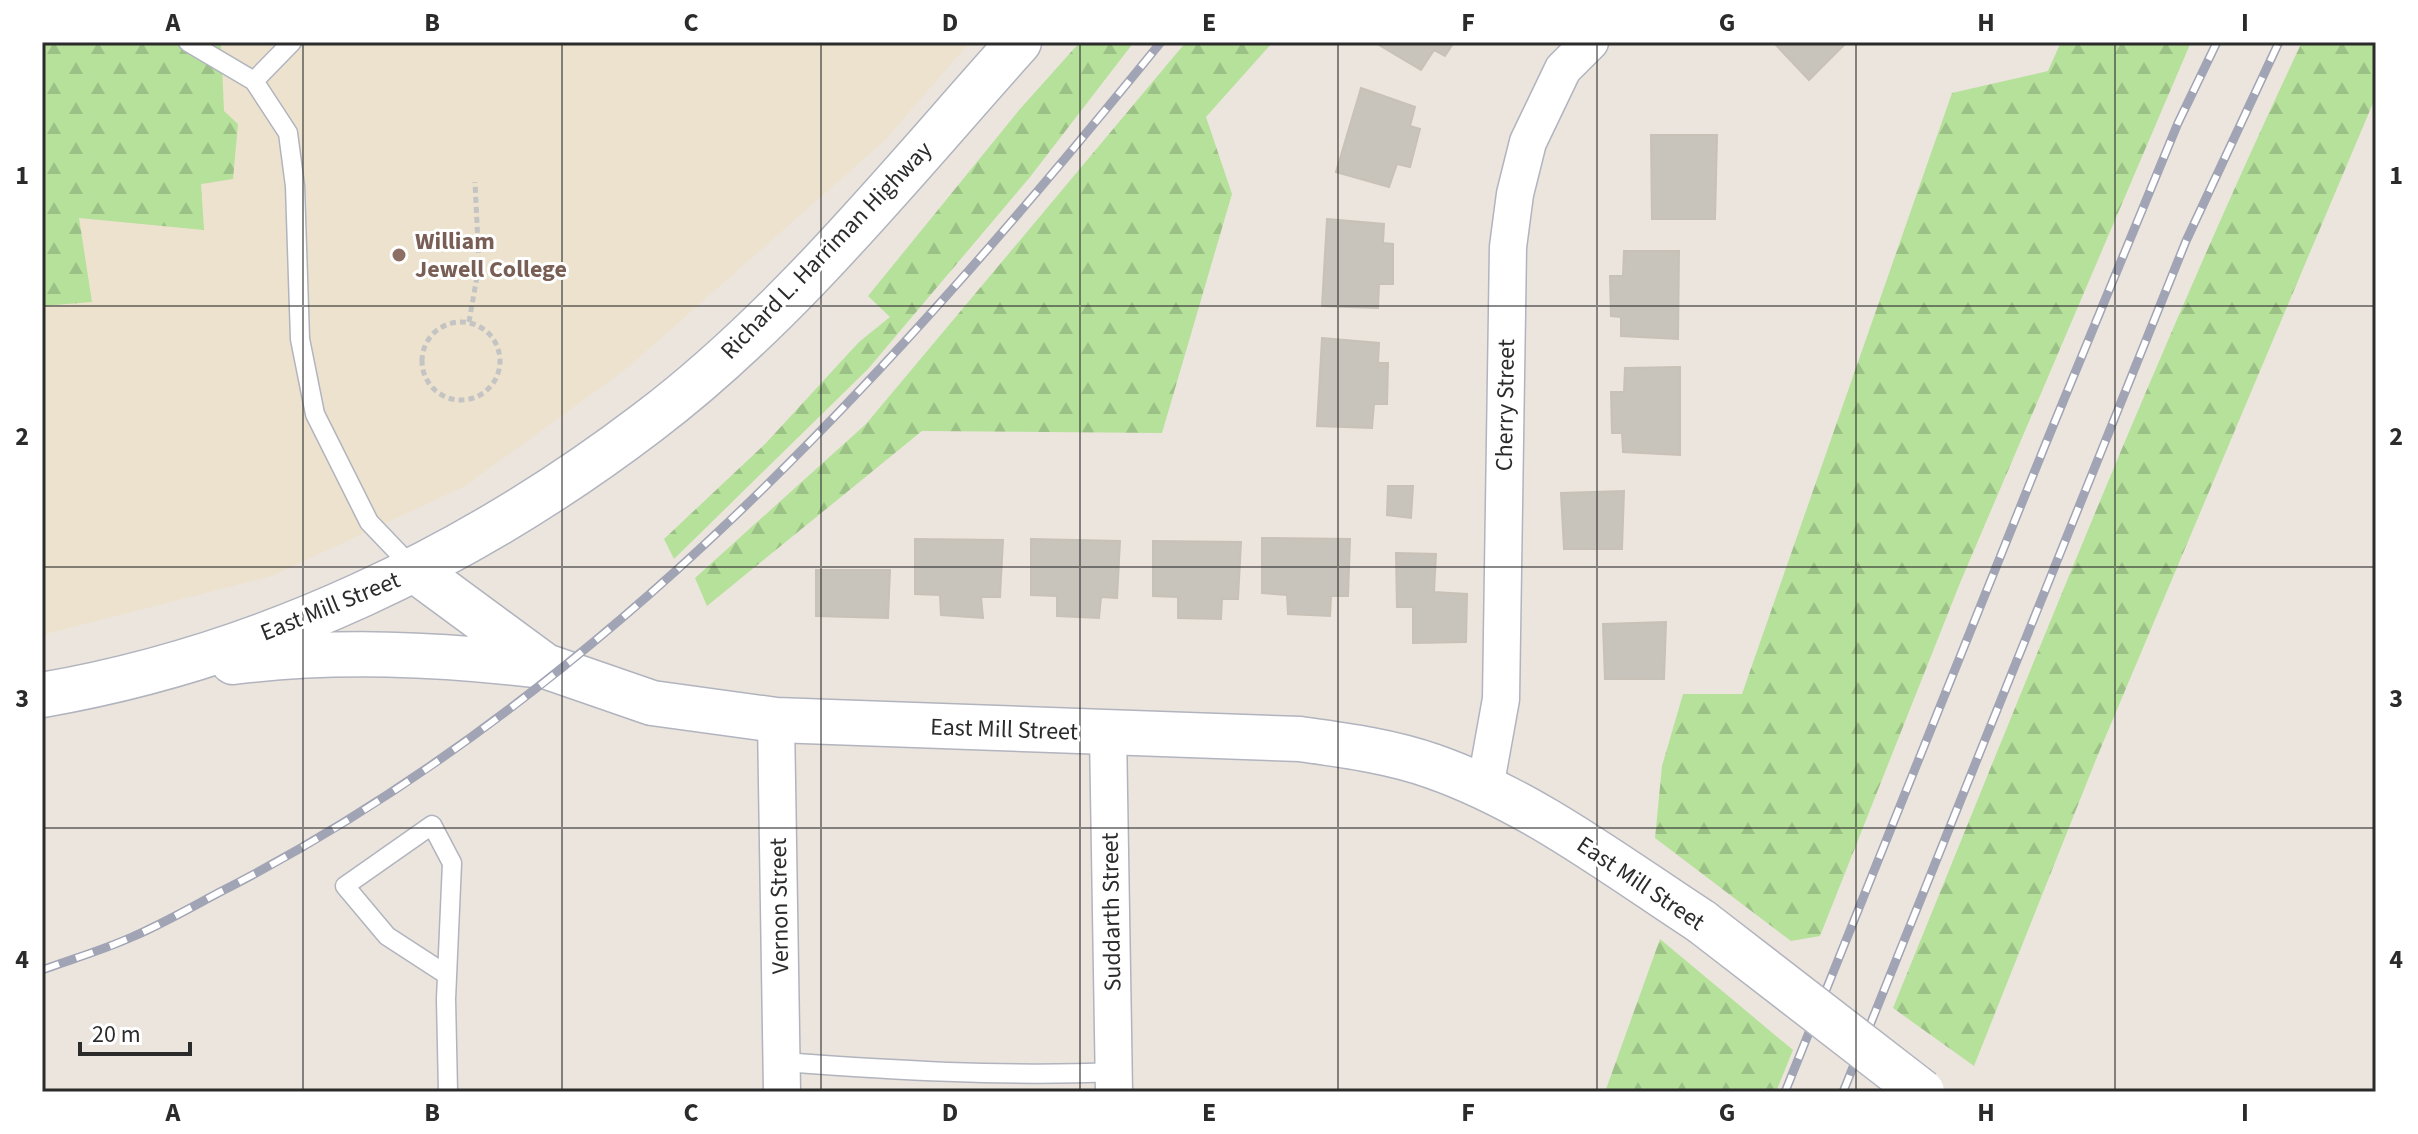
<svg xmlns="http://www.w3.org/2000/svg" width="2418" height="1134" viewBox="0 0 2418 1134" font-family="'Source Sans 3',sans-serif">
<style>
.education{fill:#ede2cd}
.forest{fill:url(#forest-firs)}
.building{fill:#c8c3bb;stroke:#c8c1b7;stroke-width:2}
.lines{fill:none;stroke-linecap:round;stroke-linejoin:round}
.lane-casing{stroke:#b1b4be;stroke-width:21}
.street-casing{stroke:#b1b4be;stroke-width:39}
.secondary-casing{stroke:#b1b4be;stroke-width:47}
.path{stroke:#c4c4c4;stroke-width:5;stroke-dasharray:6 4;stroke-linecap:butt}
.lane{stroke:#fff;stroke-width:18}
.street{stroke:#fff;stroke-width:36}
.secondary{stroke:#fff;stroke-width:44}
.rail-casing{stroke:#a0a4b4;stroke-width:9}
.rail{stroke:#fff;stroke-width:6;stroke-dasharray:18;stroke-linecap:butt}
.secondary-bridge-casing{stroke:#b1b4be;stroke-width:47;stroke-linecap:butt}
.secondary-bridge{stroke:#fff;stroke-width:44}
.grid{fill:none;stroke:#2b2b2b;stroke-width:2;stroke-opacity:0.55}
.education-dot{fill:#8d6e63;stroke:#fff;stroke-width:3}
.labels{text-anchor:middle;stroke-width:6;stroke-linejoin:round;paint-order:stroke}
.education-label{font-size:24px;font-weight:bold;fill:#785e54;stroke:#fff;text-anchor:start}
.street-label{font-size:24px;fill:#2b2b2b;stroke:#fff}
.neatline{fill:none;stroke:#2b2b2b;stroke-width:3}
.grid-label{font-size:26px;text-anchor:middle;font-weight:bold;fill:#2b2b2b}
</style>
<defs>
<pattern id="forest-firs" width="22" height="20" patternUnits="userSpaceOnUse" patternTransform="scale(2)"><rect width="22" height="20" fill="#b5e19b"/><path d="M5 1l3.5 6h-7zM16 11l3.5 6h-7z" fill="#9cc186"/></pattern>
</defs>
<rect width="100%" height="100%" fill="#ece5dd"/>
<!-- education -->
<path class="education" d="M 42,42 L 970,42 L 884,141 L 626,369 L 465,486 L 272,576 L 42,635 Z"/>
<!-- forest -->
<path class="forest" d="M 42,42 L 221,42 L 224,111 L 238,124 L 233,179 L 201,184 L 204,230 L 79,218 L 92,302 L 42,306 Z
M 1080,42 L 1134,42 L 1030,177 L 868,369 L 674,559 L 664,539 L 766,443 L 859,342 L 890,317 L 868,296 L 1020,109 Z
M 1186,42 L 1273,42 L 1206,117 L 1232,194 L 1162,433 L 922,431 L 707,606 L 695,578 L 866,424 Z
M 2061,42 L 2191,42 L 1960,583 L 1820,936 L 1791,941 L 1655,838 L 1662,766 L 1683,694 L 1742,694 L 1952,93 L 2048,71 Z
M 2302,42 L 2376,42 L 2376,96 L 2097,757 L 1974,1066 L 1893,1008 C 2025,685 2153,358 2302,42 Z
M 1660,939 L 1793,1050 L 1776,1092 L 1605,1092 Z"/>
<!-- building -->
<path class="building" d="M 1374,42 L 1454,42 L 1445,56 L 1434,50 L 1421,70 Z
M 1773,42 L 1847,42 L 1809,80 Z
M 1361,88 L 1415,107 L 1410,126 L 1420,129 L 1410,167 L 1397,164 L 1389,187 L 1336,172 Z
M 1651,135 L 1717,135 L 1715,219 L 1652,219 Z
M 1327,219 L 1384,224 L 1383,243 L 1393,244 L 1393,284 L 1379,284 L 1378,308 L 1322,306 Z
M 1624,251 L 1679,251 L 1678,339 L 1621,336 L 1621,317 L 1611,316 L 1610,276 L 1623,276 Z
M 1322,338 L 1379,343 L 1378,363 L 1388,363 L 1387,404 L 1374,404 L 1372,428 L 1317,426 Z
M 1680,367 L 1680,455 L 1623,452 L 1622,433 L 1612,433 L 1611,392 L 1624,392 L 1625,368 Z
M 1388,486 L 1413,486 L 1411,518 L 1387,515 Z
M 1624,491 L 1622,549 L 1564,549 L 1561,493 Z
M 1262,538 L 1350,539 L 1348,596 L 1331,596 L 1330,616 L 1288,614 L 1287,595 L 1262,593 Z
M 915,539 L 1003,540 L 1000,597 L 981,597 L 983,618 L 941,615 L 940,595 L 915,594 Z
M 1031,539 L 1120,541 L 1117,598 L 1101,597 L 1099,618 L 1057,616 L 1057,596 L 1031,595 Z
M 1153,541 L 1241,542 L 1238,599 L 1222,599 L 1221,619 L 1178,618 L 1178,597 L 1153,596 Z
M 1396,553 L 1436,554 L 1434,592 L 1467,594 L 1466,642 L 1413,643 L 1413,607 L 1397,607 Z
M 816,570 L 890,570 L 888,618 L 816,616 Z
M 1666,622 L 1664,679 L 1605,679 L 1603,624 Z"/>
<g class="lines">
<!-- lane casing -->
<g class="lane-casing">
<path id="lane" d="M 188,42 L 254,81 L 288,133 L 295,186 L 300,339 L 315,414 L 369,522 L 414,569
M 254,81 L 292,42
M 447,975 L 387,936 L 345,886 L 432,825 L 452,863 L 446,999 L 448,1092
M 782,1062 C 893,1070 1002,1077 1114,1072"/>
</g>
<!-- street casing -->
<g class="street-casing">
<path id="street" d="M 776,720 L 782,1092
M 1108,732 L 1114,1092
M 1485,788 L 1501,699 L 1508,247 L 1515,194 L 1528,142 L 1563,69 L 1590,42"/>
</g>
<!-- secondary casing -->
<g class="secondary-casing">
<path id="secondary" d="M 416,571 L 545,666 L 652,703 L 776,720 L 1300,739 C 1343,745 1390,751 1432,766 C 1530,800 1616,866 1702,922
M 233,662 C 337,649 439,654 543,666
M 42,695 C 262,657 471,557 648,422 C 787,317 903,171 1019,42"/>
</g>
<!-- path -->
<path class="path" d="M422 361a39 39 0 1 1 78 0a39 39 0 1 1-78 0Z
M 469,322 L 479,265 L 475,182"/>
<!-- lane -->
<use href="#lane" class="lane"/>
<!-- street -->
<use href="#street" class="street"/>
<!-- secondary -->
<use href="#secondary" class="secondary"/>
<!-- rail casing -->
<g class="rail-casing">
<path id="rail" d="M 42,970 C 72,959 103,950 132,937 C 162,924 190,908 218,893 C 601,698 894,371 1161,42
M 1785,1092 L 2046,443 L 2178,123 L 2217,42
M 1843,1092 L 2186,241 L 2279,42"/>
</g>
<!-- rail -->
<use href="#rail" class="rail"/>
<!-- secondary-bridge casing -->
<g class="secondary-bridge-casing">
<path id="secondary-bridge" d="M 1702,922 L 1922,1092"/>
</g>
<!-- secondary-bridge -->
<use href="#secondary-bridge" class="secondary-bridge"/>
</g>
<!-- grid -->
<path class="grid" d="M 303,42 L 303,1092M 562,42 L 562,1092M 821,42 L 821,1092M 1080,42 L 1080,1092M 1338,42 L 1338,1092M 1597,42 L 1597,1092M 1856,42 L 1856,1092M 2115,42 L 2115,1092M 42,306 L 2376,306M 42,567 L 2376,567M 42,828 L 2376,828"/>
<!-- markers -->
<circle class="education-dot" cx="399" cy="255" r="8"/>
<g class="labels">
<!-- education labels -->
<g class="education-label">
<text x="415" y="249">William<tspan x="415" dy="28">Jewell College</tspan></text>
</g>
<!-- street labels -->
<g class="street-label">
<text transform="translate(826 250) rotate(-46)" y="8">Richard L. Harriman Highway</text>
<text transform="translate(1505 405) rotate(-89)" y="8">Cherry Street</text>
<text transform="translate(330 606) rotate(-22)" y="8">East Mill Street</text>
<text transform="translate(1004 729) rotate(2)" y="8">East Mill Street</text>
<text transform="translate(1641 883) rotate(34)" y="8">East Mill Street</text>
<text transform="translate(779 906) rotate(-91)" y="8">Vernon Street</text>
<text transform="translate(1111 912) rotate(-91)" y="8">Suddarth Street</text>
</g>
</g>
<!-- border -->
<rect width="2418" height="1134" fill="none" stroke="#ffffff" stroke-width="88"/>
<!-- scale -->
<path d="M80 1042v12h110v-12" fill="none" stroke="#2b2b2b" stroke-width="4"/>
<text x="92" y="1042" font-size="24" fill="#2b2b2b" stroke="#ffffff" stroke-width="6" paint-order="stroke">20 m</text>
<rect x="44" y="44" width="2330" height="1046" class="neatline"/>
<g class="grid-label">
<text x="173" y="31">A</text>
<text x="432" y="31">B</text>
<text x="691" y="31">C</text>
<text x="950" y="31">D</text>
<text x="1209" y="31">E</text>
<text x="1468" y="31">F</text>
<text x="1727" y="31">G</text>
<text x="1986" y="31">H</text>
<text x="2245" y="31">I</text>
<text x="22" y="184">1</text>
<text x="2396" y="184">1</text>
<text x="22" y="445">2</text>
<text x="2396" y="445">2</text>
<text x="22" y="707">3</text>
<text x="2396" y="707">3</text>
<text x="22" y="968">4</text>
<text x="2396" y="968">4</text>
<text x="173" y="1121">A</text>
<text x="432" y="1121">B</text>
<text x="691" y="1121">C</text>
<text x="950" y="1121">D</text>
<text x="1209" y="1121">E</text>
<text x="1468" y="1121">F</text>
<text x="1727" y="1121">G</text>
<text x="1986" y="1121">H</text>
<text x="2245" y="1121">I</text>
</g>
</svg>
